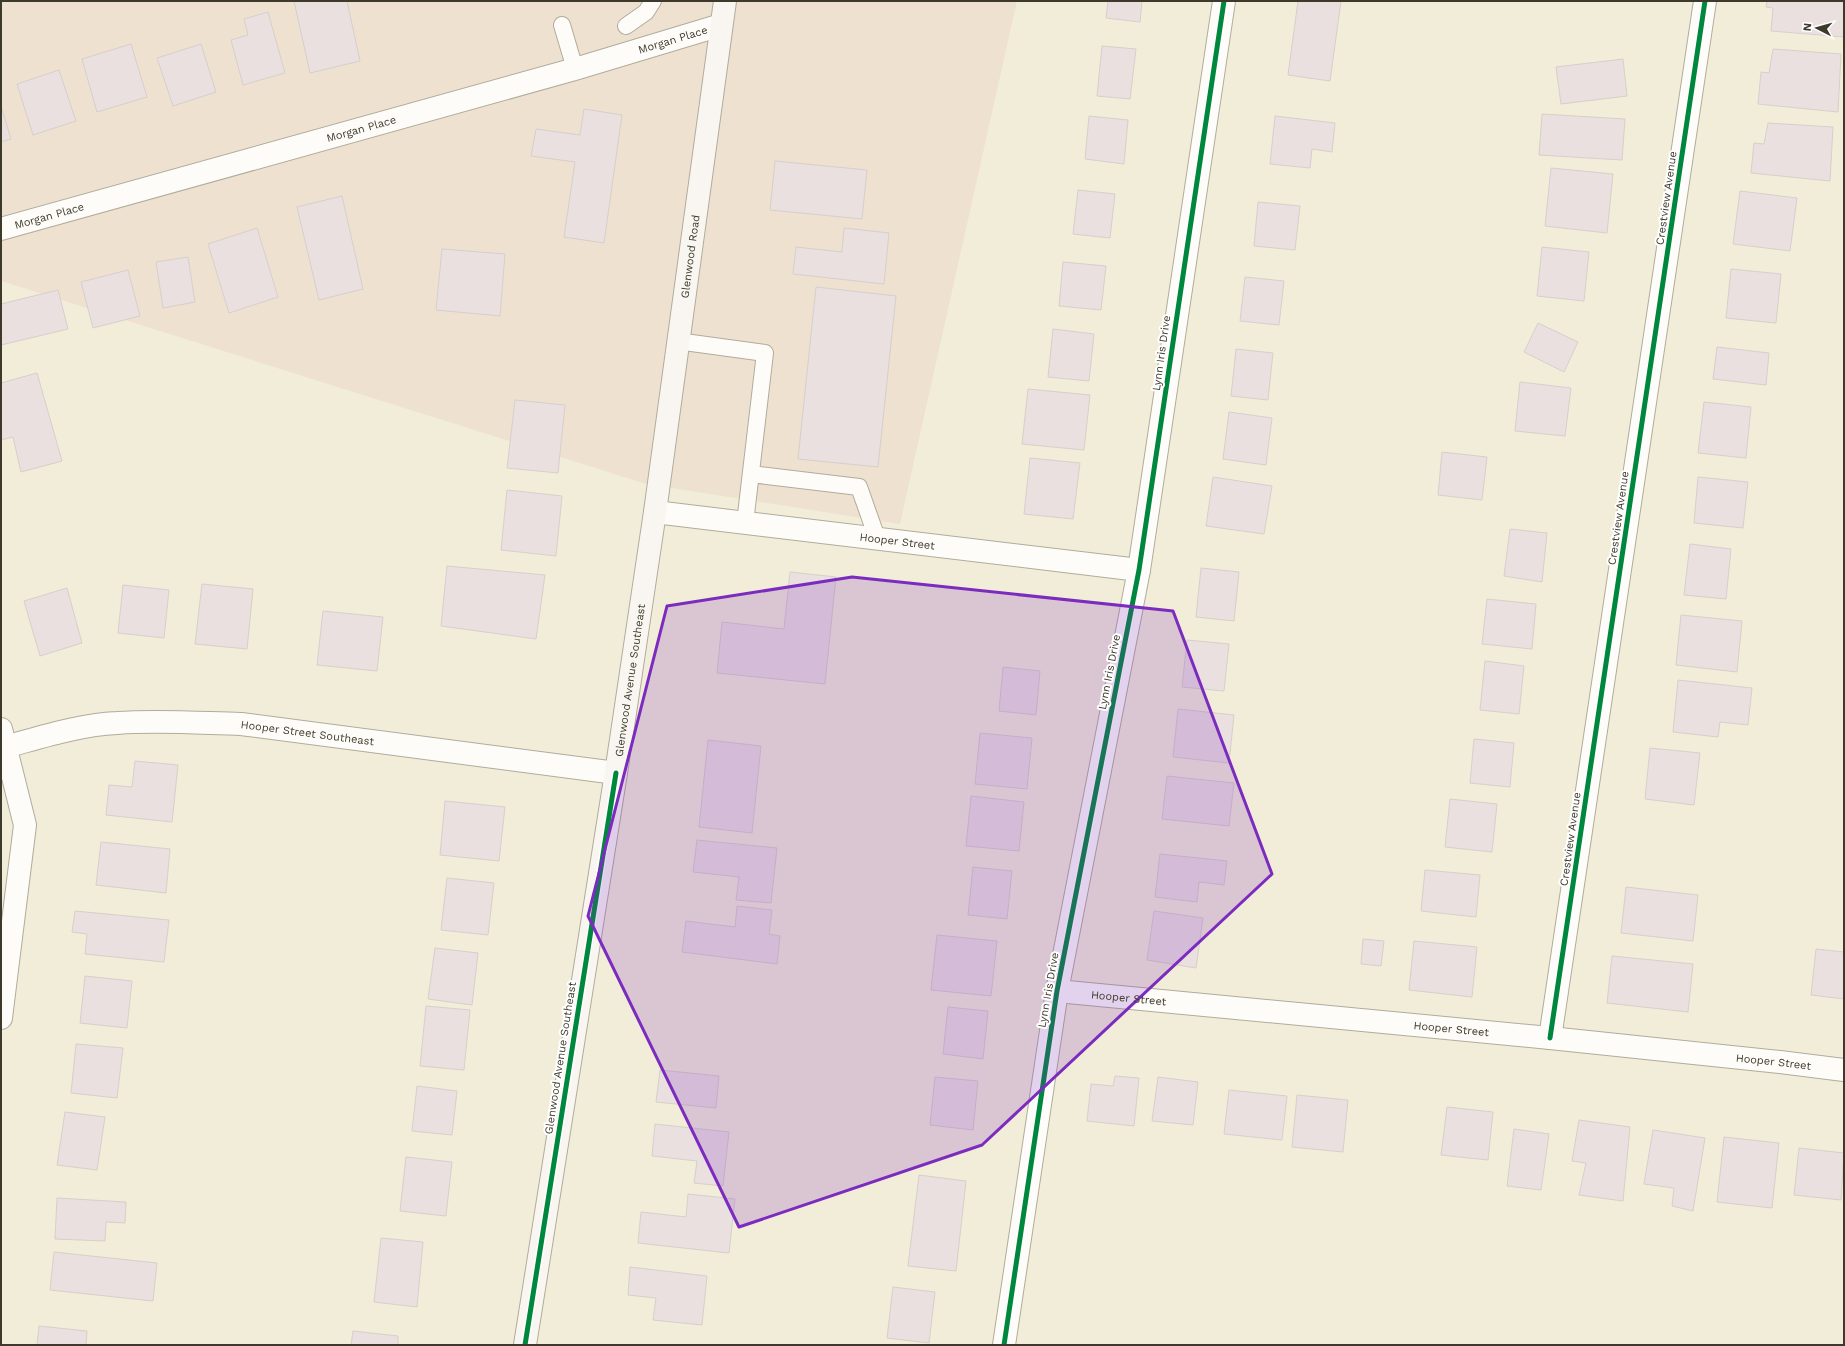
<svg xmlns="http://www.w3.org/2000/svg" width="1845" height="1346" viewBox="0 0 1845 1346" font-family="'Work Sans',sans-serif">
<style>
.commercial{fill:#efe1d0}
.building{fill:#eae0e0;stroke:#d6cfcb}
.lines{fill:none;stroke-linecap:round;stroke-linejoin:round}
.service-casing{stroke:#b0ac9c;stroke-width:18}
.minor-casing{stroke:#b0ac9c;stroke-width:24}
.secondary-casing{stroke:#b0ac9c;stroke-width:24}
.service{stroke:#fdfcf9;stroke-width:16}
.minor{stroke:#fdfcf9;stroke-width:22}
.secondary{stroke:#f9f6f2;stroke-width:22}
.cycleway-casing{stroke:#fff;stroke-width:8}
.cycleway{stroke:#00873e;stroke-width:5}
.marked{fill:#7b2cbf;fill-opacity:0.2;stroke:#7b2cbf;stroke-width:3;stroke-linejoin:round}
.labels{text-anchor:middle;stroke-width:4;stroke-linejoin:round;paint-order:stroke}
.street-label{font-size:11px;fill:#3e3a2b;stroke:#fff}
</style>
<rect width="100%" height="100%" fill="#f2edd8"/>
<!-- commercial -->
<path class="commercial" d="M 1,1 L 1017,1 L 900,524 L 646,484 L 1,281 Z"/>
<!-- building -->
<path class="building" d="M 294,1 L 347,1 L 360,61 L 310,73 Z
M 1108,1 L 1142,1 L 1140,22 L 1106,18 Z
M 1298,1 L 1341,1 L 1330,81 L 1288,75 Z
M 1767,1 L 1844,1 L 1844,37 L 1771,31 L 1773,8 L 1766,7 Z
M 268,12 L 285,73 L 243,85 L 231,40 L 248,35 L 244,19 Z
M 131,44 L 147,97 L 97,112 L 82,59 Z
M 201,44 L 216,92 L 173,106 L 157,58 Z
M 1102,46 L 1136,49 L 1130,99 L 1097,96 Z
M 1773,49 L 1841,54 L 1838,112 L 1758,104 L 1761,72 L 1769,73 Z
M 1623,59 L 1627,96 L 1561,104 L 1556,67 Z
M 59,70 L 76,121 L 33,135 L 17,84 Z
M 1,106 L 11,139 L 1,142 Z
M 584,109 L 622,115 L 604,243 L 564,237 L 575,162 L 531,156 L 536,129 L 580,135 Z
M 1542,114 L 1625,119 L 1622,160 L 1539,155 Z
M 1089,116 L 1128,120 L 1124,164 L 1085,159 Z
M 1275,116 L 1335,123 L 1332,152 L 1312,149 L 1310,168 L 1270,164 Z
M 1768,123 L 1833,127 L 1830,181 L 1751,173 L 1754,143 L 1764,144 Z
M 775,161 L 867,170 L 862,219 L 770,210 Z
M 1551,168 L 1613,174 L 1607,233 L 1545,226 Z
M 1078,190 L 1115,194 L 1110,238 L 1073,234 Z
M 1740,191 L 1797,198 L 1790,251 L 1733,244 Z
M 342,196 L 363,289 L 319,300 L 297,207 Z
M 1258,202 L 1300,206 L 1295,250 L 1254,246 Z
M 257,228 L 278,297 L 229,313 L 208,244 Z
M 844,228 L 889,233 L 884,284 L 793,274 L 796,247 L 842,252 Z
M 1542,247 L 1589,252 L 1584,301 L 1537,296 Z
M 442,249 L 505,254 L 500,316 L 436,310 Z
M 188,257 L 195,302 L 163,308 L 156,262 Z
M 1063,262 L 1106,266 L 1101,310 L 1059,306 Z
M 1731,269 L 1781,274 L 1776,323 L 1726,318 Z
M 128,270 L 140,316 L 93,328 L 81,282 Z
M 1245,277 L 1284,281 L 1279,325 L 1240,321 Z
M 816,287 L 896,296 L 878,467 L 798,459 Z
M 58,290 L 68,329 L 1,345 L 1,304 Z
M 1538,323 L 1578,342 L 1564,372 L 1524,352 Z
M 1053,329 L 1094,334 L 1089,381 L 1048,377 Z
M 1717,347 L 1769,353 L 1766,385 L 1713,379 Z
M 1236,349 L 1273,353 L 1268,400 L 1231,396 Z
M 37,373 L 62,461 L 21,472 L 13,437 L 1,440 L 1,383 Z
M 1520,382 L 1571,388 L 1565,436 L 1515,431 Z
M 1028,389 L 1090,395 L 1084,450 L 1022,444 Z
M 515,400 L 565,405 L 558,473 L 507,468 Z
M 1704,402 L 1751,407 L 1746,458 L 1698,453 Z
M 1229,412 L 1272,418 L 1266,465 L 1223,459 Z
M 1442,452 L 1487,457 L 1482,500 L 1438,495 Z
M 1030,458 L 1080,463 L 1073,519 L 1024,514 Z
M 1213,477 L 1272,486 L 1264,534 L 1206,526 Z
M 1698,477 L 1748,482 L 1743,528 L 1694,523 Z
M 507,490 L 562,496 L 556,556 L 501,550 Z
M 1510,529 L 1547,533 L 1542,582 L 1504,576 Z
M 1690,544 L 1731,549 L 1726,599 L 1684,595 Z
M 447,566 L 545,575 L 536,639 L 441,626 Z
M 1201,568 L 1239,572 L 1234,621 L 1196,617 Z
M 790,572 L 836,577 L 825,684 L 717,673 L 722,622 L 784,629 Z
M 202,584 L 253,589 L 247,649 L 195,644 Z
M 123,585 L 169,590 L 164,638 L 118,633 Z
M 67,588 L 82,643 L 40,656 L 24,601 Z
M 1487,599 L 1536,604 L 1532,649 L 1482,644 Z
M 323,611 L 383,617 L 377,671 L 317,665 Z
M 1681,615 L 1742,621 L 1737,672 L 1676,665 Z
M 1187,640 L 1229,644 L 1224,691 L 1182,687 Z
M 1485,661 L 1524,666 L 1519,714 L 1480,710 Z
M 1003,667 L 1040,671 L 1036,715 L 999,711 Z
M 1678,680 L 1752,688 L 1748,725 L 1720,722 L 1718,737 L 1673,732 Z
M 1178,709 L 1234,715 L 1229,763 L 1173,757 Z
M 980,733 L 1032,738 L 1027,789 L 975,784 Z
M 1474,739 L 1514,743 L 1510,787 L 1470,783 Z
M 708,740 L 761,746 L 752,833 L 699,827 Z
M 1650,748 L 1700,753 L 1694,805 L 1645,799 Z
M 135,761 L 178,765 L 172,822 L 106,815 L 109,785 L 132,787 Z
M 1167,776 L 1234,783 L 1229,826 L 1162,819 Z
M 971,796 L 1024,802 L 1019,851 L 966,846 Z
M 1450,799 L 1497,804 L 1492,852 L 1445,847 Z
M 445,801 L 505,807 L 499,861 L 440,855 Z
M 697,840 L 777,848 L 771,903 L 736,900 L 739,877 L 693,872 Z
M 101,842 L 170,849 L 166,893 L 96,885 Z
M 1160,854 L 1227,861 L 1224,885 L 1199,882 L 1197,902 L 1155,897 Z
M 973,867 L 1012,871 L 1007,919 L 968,915 Z
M 1425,870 L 1480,875 L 1476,917 L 1421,911 Z
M 447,878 L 494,883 L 488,935 L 441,930 Z
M 1626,887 L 1698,895 L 1693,941 L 1621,933 Z
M 737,906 L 772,910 L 769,934 L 780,936 L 777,964 L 682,952 L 686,921 L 735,927 Z
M 75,911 L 169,920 L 164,962 L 85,954 L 87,934 L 72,932 Z
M 1154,911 L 1203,918 L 1196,968 L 1147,960 Z
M 937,935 L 997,941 L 991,996 L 931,990 Z
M 1363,939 L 1384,941 L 1381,966 L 1361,964 Z
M 1414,941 L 1477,947 L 1472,997 L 1409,990 Z
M 435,948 L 478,953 L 472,1005 L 428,999 Z
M 1816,949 L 1844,952 L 1844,999 L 1811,995 Z
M 1612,956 L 1693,964 L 1688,1012 L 1607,1003 Z
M 85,976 L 132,981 L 127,1028 L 80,1023 Z
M 426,1006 L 470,1010 L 464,1070 L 420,1066 Z
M 948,1007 L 988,1011 L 983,1059 L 943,1054 Z
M 76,1044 L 123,1048 L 117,1098 L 71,1093 Z
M 660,1070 L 719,1076 L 716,1108 L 656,1102 Z
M 1115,1076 L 1139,1078 L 1134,1126 L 1087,1121 L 1091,1084 L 1113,1086 Z
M 935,1077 L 978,1081 L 973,1130 L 930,1125 Z
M 1158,1077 L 1198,1082 L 1193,1125 L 1152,1121 Z
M 417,1086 L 457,1091 L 452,1135 L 412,1131 Z
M 1229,1090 L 1287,1096 L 1282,1140 L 1224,1134 Z
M 1297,1095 L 1348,1100 L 1343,1152 L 1292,1147 Z
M 1447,1107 L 1493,1112 L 1488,1160 L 1441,1155 Z
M 65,1112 L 105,1117 L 97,1170 L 57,1165 Z
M 1579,1120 L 1630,1127 L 1623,1201 L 1579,1195 L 1586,1163 L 1572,1161 Z
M 655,1124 L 729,1132 L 723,1186 L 694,1183 L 697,1161 L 652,1156 Z
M 1514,1129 L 1549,1134 L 1541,1190 L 1507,1186 Z
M 1653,1130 L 1705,1138 L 1693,1211 L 1672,1206 L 1674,1188 L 1644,1184 Z
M 1724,1137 L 1779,1143 L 1772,1208 L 1717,1202 Z
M 1799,1148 L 1844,1153 L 1841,1200 L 1794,1195 Z
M 406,1157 L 452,1162 L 446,1216 L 400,1211 Z
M 919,1175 L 966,1181 L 956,1271 L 908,1266 Z
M 688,1194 L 735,1199 L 729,1253 L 638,1243 L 641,1212 L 686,1217 Z
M 57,1198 L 126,1202 L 125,1223 L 106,1222 L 105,1241 L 55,1239 Z
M 381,1238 L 423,1242 L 417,1307 L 374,1302 Z
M 54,1252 L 157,1263 L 153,1301 L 50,1290 Z
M 630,1267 L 707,1276 L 702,1325 L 653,1320 L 656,1298 L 628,1295 Z
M 893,1287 L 935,1292 L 929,1343 L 887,1338 Z
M 39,1326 L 87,1331 L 86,1345 L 37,1345 Z
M 353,1331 L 398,1336 L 398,1345 L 351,1345 Z"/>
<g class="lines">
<!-- service casing -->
<g class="service-casing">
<path id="service" d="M 562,25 L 575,69
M 626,26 L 646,12 L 653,1
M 677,341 L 765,353 L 745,523
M 751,474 L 859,487 L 877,538"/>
</g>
<!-- minor casing -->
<g class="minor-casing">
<g id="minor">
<path id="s1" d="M 1,229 L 575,69 L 721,25"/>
<path id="s2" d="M 655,512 L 1139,570"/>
<path d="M 1,729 L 25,825 L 1,1018"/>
<path id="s3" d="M 1,748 C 39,738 77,725 117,723 C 158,720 200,723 241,724 L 616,773"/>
<path id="s4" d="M 1057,991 L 1550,1038 L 1780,1062 L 1844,1070"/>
<path d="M 1550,1038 L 1705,1"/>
<path d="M 1004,1345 L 1057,991 L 1139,570 L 1224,1"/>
</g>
</g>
<!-- secondary casing -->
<g class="secondary-casing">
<g id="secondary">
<path id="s5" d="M 525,1345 L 616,773 L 655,512 L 725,1"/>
</g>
</g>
<!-- service -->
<use href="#service" class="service"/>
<!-- minor -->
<use href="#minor" class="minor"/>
<!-- secondary -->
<use href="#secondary" class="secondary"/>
<!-- cycleway casing -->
<g class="cycleway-casing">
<path id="cycleway" d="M 1550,1038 L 1705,1
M 525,1345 L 616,773
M 1004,1345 L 1057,991 L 1139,570 L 1224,1"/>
</g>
<!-- cycleway -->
<use href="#cycleway" class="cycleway"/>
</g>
<!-- marked area -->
<path class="marked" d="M 852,577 L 1173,611 L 1272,874 L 982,1145 L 739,1227 L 588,916 L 667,606 Z"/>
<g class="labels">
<!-- street labels -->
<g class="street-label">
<text dy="4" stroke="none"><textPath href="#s1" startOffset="698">Morgan Place</textPath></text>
<text dy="4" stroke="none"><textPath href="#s1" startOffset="374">Morgan Place</textPath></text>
<text transform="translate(1666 198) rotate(-82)" y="4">Crestview Avenue</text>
<text dy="4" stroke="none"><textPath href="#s1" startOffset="50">Morgan Place</textPath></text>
<text dy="4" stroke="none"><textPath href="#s5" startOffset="1101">Glenwood Road</textPath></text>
<text transform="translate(1161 353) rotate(-82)" y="4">Lynn Iris Drive</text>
<text transform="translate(1618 518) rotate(-82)" y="4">Crestview Avenue</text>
<text dy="4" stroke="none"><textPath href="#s2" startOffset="244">Hooper Street</textPath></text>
<text transform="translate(1109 672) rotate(-79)" y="4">Lynn Iris Drive</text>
<text dy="4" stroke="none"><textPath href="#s5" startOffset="673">Glenwood Avenue Southeast</textPath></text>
<text dy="4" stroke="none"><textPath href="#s3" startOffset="310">Hooper Street Southeast</textPath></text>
<text transform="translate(1570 839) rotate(-82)" y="4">Crestview Avenue</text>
<text transform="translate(1048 990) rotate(-80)" y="4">Lynn Iris Drive</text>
<text dy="4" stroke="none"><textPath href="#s4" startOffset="72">Hooper Street</textPath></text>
<text dy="4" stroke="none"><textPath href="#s4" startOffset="396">Hooper Street</textPath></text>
<text transform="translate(560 1058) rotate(-81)" y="4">Glenwood Avenue Southeast</text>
<text dy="4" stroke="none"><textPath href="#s4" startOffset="720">Hooper Street</textPath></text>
</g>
</g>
<!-- border -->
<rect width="1845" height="1346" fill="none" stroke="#3e3a2b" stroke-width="4"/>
<!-- north arrow -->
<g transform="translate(1817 28) rotate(276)" stroke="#ffffff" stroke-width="3" paint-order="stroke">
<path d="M0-3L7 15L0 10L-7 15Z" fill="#3e3a2b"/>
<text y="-6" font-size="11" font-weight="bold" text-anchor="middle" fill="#3e3a2b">N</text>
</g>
</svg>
